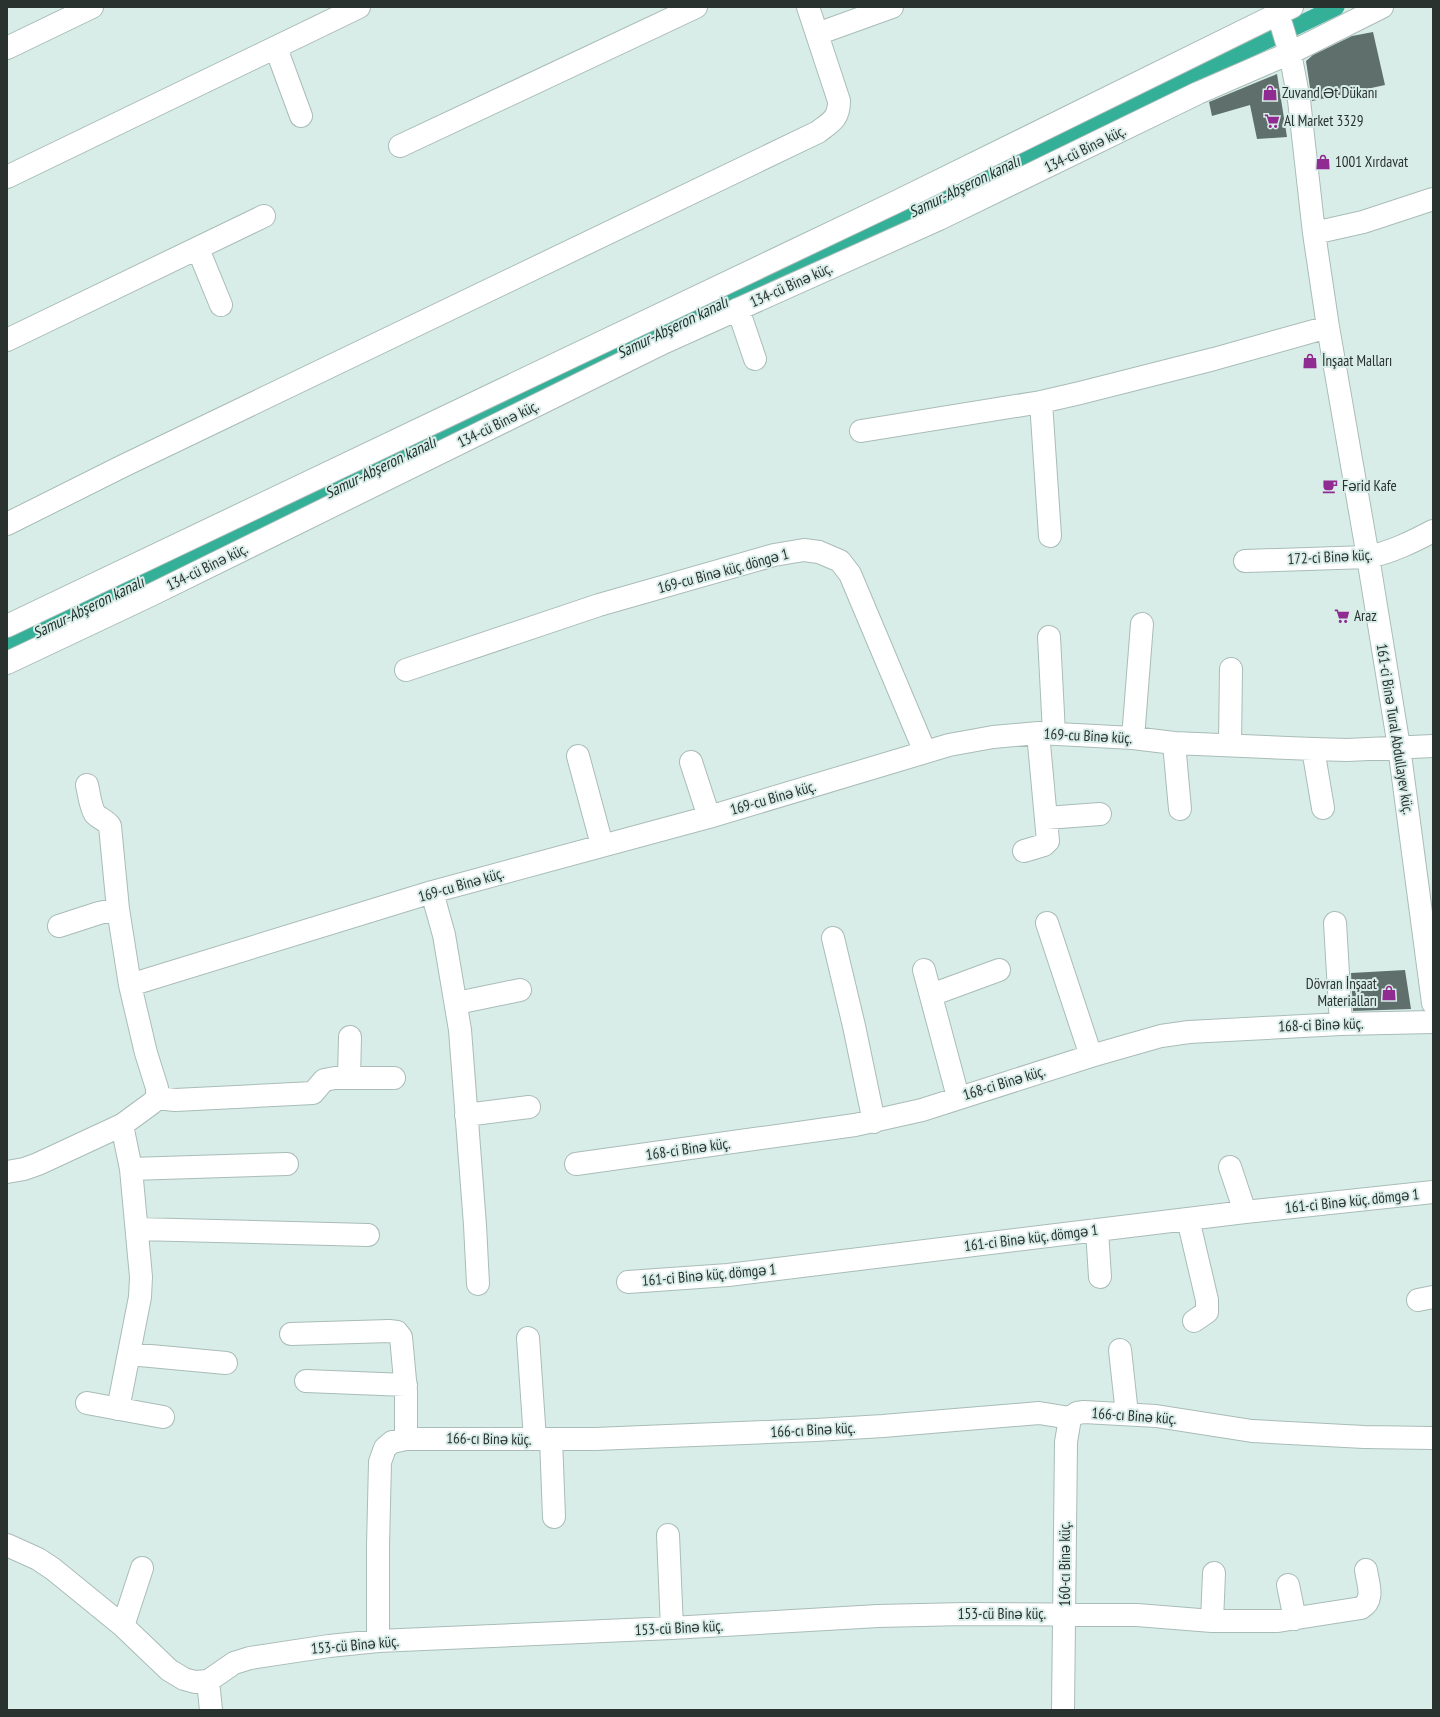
<svg xmlns="http://www.w3.org/2000/svg" width="1440" height="1717" viewBox="0 0 1440 1717" font-family="'PT Sans Narrow',sans-serif">
<style>
.lines{fill:none;stroke-linecap:round;stroke-linejoin:round}
.canal{stroke:#34b099;stroke-width:17}
.building{fill:#5f706c}
.minor-casing{stroke:#a9bcb7;stroke-width:24}
.minor{stroke:#fff;stroke-width:22}
.labels{text-anchor:middle;stroke-width:4;stroke-linejoin:round;paint-order:stroke}
.poi-label{font-size:15px;fill:#2a3230;stroke:#d9ede8;text-anchor:start}
.street-label{font-size:15px;fill:#2a3230;stroke:#d9ede8}
.water-label{font-size:16px;font-style:italic;fill:#1a2e2a;stroke:#d9ede8}
</style>
<rect width="100%" height="100%" fill="#d9ede8"/>
<g class="lines">
<!-- canal -->
<path class="canal" d="M 7,646 L 1336,7"/>
</g>
<!-- building -->
<path class="building" d="M 1373,32 L 1385,85 L 1312,101 L 1306,61 L 1313,55 L 1352,36 Z
M 1277,74 L 1287,137 L 1257,139 L 1250,105 L 1212,116 L 1209,102 Z
M 1405,970 L 1411,1009 L 1353,1011 L 1351,973 Z"/>
<g class="lines">
<!-- minor casing -->
<g class="minor-casing">
<path id="minor" d="M 1276,7 L 1290,53 L 1299,100 L 1314,233 L 1328,327 L 1368,557 L 1399,747 L 1433,1003
M 817,34 L 892,7
M 7,48 L 92,7
M 276,48 L 301,116
M 400,146 L 696,7
M 7,177 L 359,7
M 1314,233 L 1363,222 L 1433,199
M 198,249 L 221,305
M 738,309 L 755,359
M 7,340 L 264,216
M 1041,402 L 1050,536
M 861,431 L 1041,402 L 1080,393 L 1214,359 L 1328,327
M 7,524 L 123,466 L 818,132 C 831,122 839,119 839,101 L 808,7
M 1245,561 L 1368,557 C 1392,552 1412,542 1433,531
M 7,626 L 896,202 L 1292,7
M 1049,637 L 1054,733
M 7,663 L 153,594 L 665,342 L 939,219 L 1198,93 L 1290,53 L 1382,7
M 406,670 L 599,605 L 774,555 L 804,550 L 819,552 L 840,561 L 850,574 L 925,752
M 1133,738 L 1142,624
M 1174,743 L 1180,809
M 1230,744 L 1231,669
M 1313,749 L 1323,808
M 578,756 L 602,845
M 691,762 L 709,817
M 1046,818 L 1100,814
M 1024,851 L 1044,845 L 1048,841 L 1038,733
M 432,892 L 444,935 L 460,1030 L 475,1225 L 478,1284
M 1047,923 L 1091,1056
M 1335,923 L 1341,1024
M 59,926 L 99,913 L 118,909
M 833,938 L 854,1026 L 874,1122
M 924,970 L 958,1097
M 130,985 L 432,892 L 709,817 L 949,745 L 993,737 L 1038,733 L 1133,738 L 1174,743 L 1313,749 L 1347,750 L 1433,746
M 931,995 L 999,970
M 457,1003 L 520,990
M 349,1078 L 350,1037
M 157,1098 L 175,1100 L 313,1093 L 324,1080 L 335,1078 L 394,1078
M 466,1115 L 529,1107
M 576,1164 L 855,1125 L 922,1110 L 1091,1056 L 1161,1036 L 1189,1032 L 1341,1024 L 1433,1022
M 1230,1167 L 1245,1212
M 131,1169 L 287,1164
M 7,1172 L 24,1169 L 38,1164 L 122,1125 L 152,1103 L 157,1098 L 157,1088 L 146,1053 L 130,985 L 118,909 L 110,826 C 106,820 100,819 95,814 C 90,806 89,793 87,785
M 1188,1219 L 1207,1300 L 1207,1312 L 1194,1321
M 137,1229 L 368,1235
M 1097,1230 L 1100,1277
M 628,1282 L 728,1275 L 1245,1212 L 1433,1192
M 1418,1300 L 1433,1297
M 291,1334 L 389,1331 L 397,1332 L 401,1337 L 406,1391 L 406,1439
M 528,1338 L 535,1439
M 1120,1350 L 1127,1414
M 129,1354 L 226,1363
M 306,1381 L 406,1385
M 87,1403 L 163,1417
M 118,1409 L 140,1297 L 141,1277 L 131,1169 L 122,1125
M 551,1439 L 554,1517
M 668,1535 L 672,1628
M 7,1545 L 38,1559 L 53,1569 L 123,1626 L 169,1670 L 184,1679 L 195,1682 L 208,1681 L 234,1663 L 250,1658 L 329,1646 L 378,1641 L 672,1628 L 878,1616 L 965,1614 L 1137,1615 L 1212,1621 L 1278,1621 L 1361,1608 C 1375,1600 1368,1584 1366,1570
M 1288,1585 L 1295,1619
M 1212,1621 L 1214,1573
M 123,1626 L 142,1568
M 378,1641 L 378,1546 L 380,1462 L 385,1448 L 392,1442 L 406,1439 L 595,1439 L 816,1430 L 883,1426 L 1039,1413 L 1070,1418 L 1077,1413 L 1084,1412 L 1156,1416 L 1252,1431 L 1364,1437 L 1433,1438
M 208,1681 L 211,1710
M 1063,1710 L 1066,1442 L 1070,1418"/>
</g>
<!-- minor -->
<use href="#minor" class="minor"/>
</g>
<!-- icons -->
<defs>
<g id="shop-bare" transform="scale(1.2)"><path d="M-5-2.5h2.3a2.7 3.5 0 0 1 5.4 0H5L5.5 6h-11ZM-1.5-2.5h3a1.5 2.3 0 0 0-3 0Z" fill="#902b91" stroke="#d9ede8" stroke-width="2.5" paint-order="stroke"/></g>
<g id="supermarket-bare" transform="scale(1.2)"><path d="M-6-5.5h2.5l.6 2H6L4.5 2H-2.5L-4.4-4H-6ZM-1.5 3.2a1.3 1.3 0 1 0 .1 0ZM3 3.2a1.3 1.3 0 1 0 .1 0Z" fill="#902b91" stroke="#d9ede8" stroke-width="2.5" paint-order="stroke"/></g>
<g id="cafe-bare" transform="scale(1.2)"><path d="M-5.5-4.5H6V0H3Q3 3.5 0 3.5H-2.5Q-5.5 3.5-5.5 0ZM3-3.2v2h1.7v-2ZM-6 4.5H4V6H-6Z" fill="#902b91" stroke="#d9ede8" stroke-width="2.5" paint-order="stroke"/></g>
</defs>
<g fill-rule="evenodd">
<use href="#shop-bare" x="1270" y="93"/>
<use href="#supermarket-bare" x="1272" y="121"/>
<use href="#shop-bare" x="1323" y="162"/>
<use href="#shop-bare" x="1310" y="361"/>
<use href="#cafe-bare" x="1330" y="486"/>
<use href="#supermarket-bare" x="1342" y="616"/>
<use href="#shop-bare" x="1389" y="993"/>
</g>
<g class="labels">
<!-- poi labels -->
<g class="poi-label">
<text x="1282" y="98">Zuvand Ət Dükanı</text>
<text x="1284" y="126">Al Market 3329</text>
<text x="1335" y="167">1001 Xırdavat</text>
<text x="1322" y="366">İnşaat Malları</text>
<text x="1342" y="491">Fərid Kafe</text>
<text x="1354" y="621">Araz</text>
<text x="1377" y="989" text-anchor="end">Dövran İnşaat<tspan x="1377" dy="17">Materialları</tspan></text>
</g>
<!-- street labels -->
<g class="street-label">
<text transform="translate(1085 149) rotate(-26)" y="5">134-cü Binə küç.</text>
<text transform="translate(791 285) rotate(-24)" y="5">134-cü Binə küç.</text>
<text transform="translate(498 424) rotate(-26)" y="5">134-cü Binə küç.</text>
<text transform="translate(1330 557) rotate(-3)" y="5">172-ci Binə küç.</text>
<text transform="translate(207 567) rotate(-26)" y="5">134-cü Binə küç.</text>
<text transform="translate(723 571) rotate(-15)" y="5">169-cu Binə küç. döngə 1</text>
<text transform="translate(1395 729) rotate(81)" y="5">161-ci Binə Tural Abdullayev küç.</text>
<text transform="translate(1088 736) rotate(3)" y="5">169-cu Binə küç.</text>
<text transform="translate(773 798) rotate(-16)" y="5">169-cu Binə küç.</text>
<text transform="translate(461 885) rotate(-16)" y="5">169-cu Binə küç.</text>
<text transform="translate(1321 1025) rotate(-2)" y="5">168-ci Binə küç.</text>
<text transform="translate(1004 1083) rotate(-17)" y="5">168-ci Binə küç.</text>
<text transform="translate(688 1149) rotate(-8)" y="5">168-ci Binə küç.</text>
<text transform="translate(1352 1201) rotate(-6)" y="5">161-ci Binə küç. dömgə 1</text>
<text transform="translate(1031 1238) rotate(-7)" y="5">161-ci Binə küç. dömgə 1</text>
<text transform="translate(709 1275) rotate(-5)" y="5">161-ci Binə küç. dömgə 1</text>
<text transform="translate(1134 1416) rotate(4)" y="5">166-cı Binə küç.</text>
<text transform="translate(813 1430) rotate(-3)" y="5">166-cı Binə küç.</text>
<text transform="translate(489 1439) rotate(1)" y="5">166-cı Binə küç.</text>
<text transform="translate(1065 1564) rotate(-90)" y="5">160-cı Binə küç.</text>
<text x="1002" y="1619">153-cü Binə küç.</text>
<text transform="translate(679 1628) rotate(-3)" y="5">153-cü Binə küç.</text>
<text transform="translate(355 1645) rotate(-5)" y="5">153-cü Binə küç.</text>
</g>
<!-- water labels -->
<g class="water-label">
<text transform="translate(964 186) rotate(-26)" y="6">Samur-Abşeron kanalı</text>
<text transform="translate(672 327) rotate(-26)" y="6">Samur-Abşeron kanalı</text>
<text transform="translate(380 467) rotate(-26)" y="6">Samur-Abşeron kanalı</text>
<text transform="translate(88 607) rotate(-26)" y="6">Samur-Abşeron kanalı</text>
</g>
</g>
<!-- border -->
<rect width="1440" height="1717" fill="none" stroke="#2a3230" stroke-width="16"/>
</svg>
